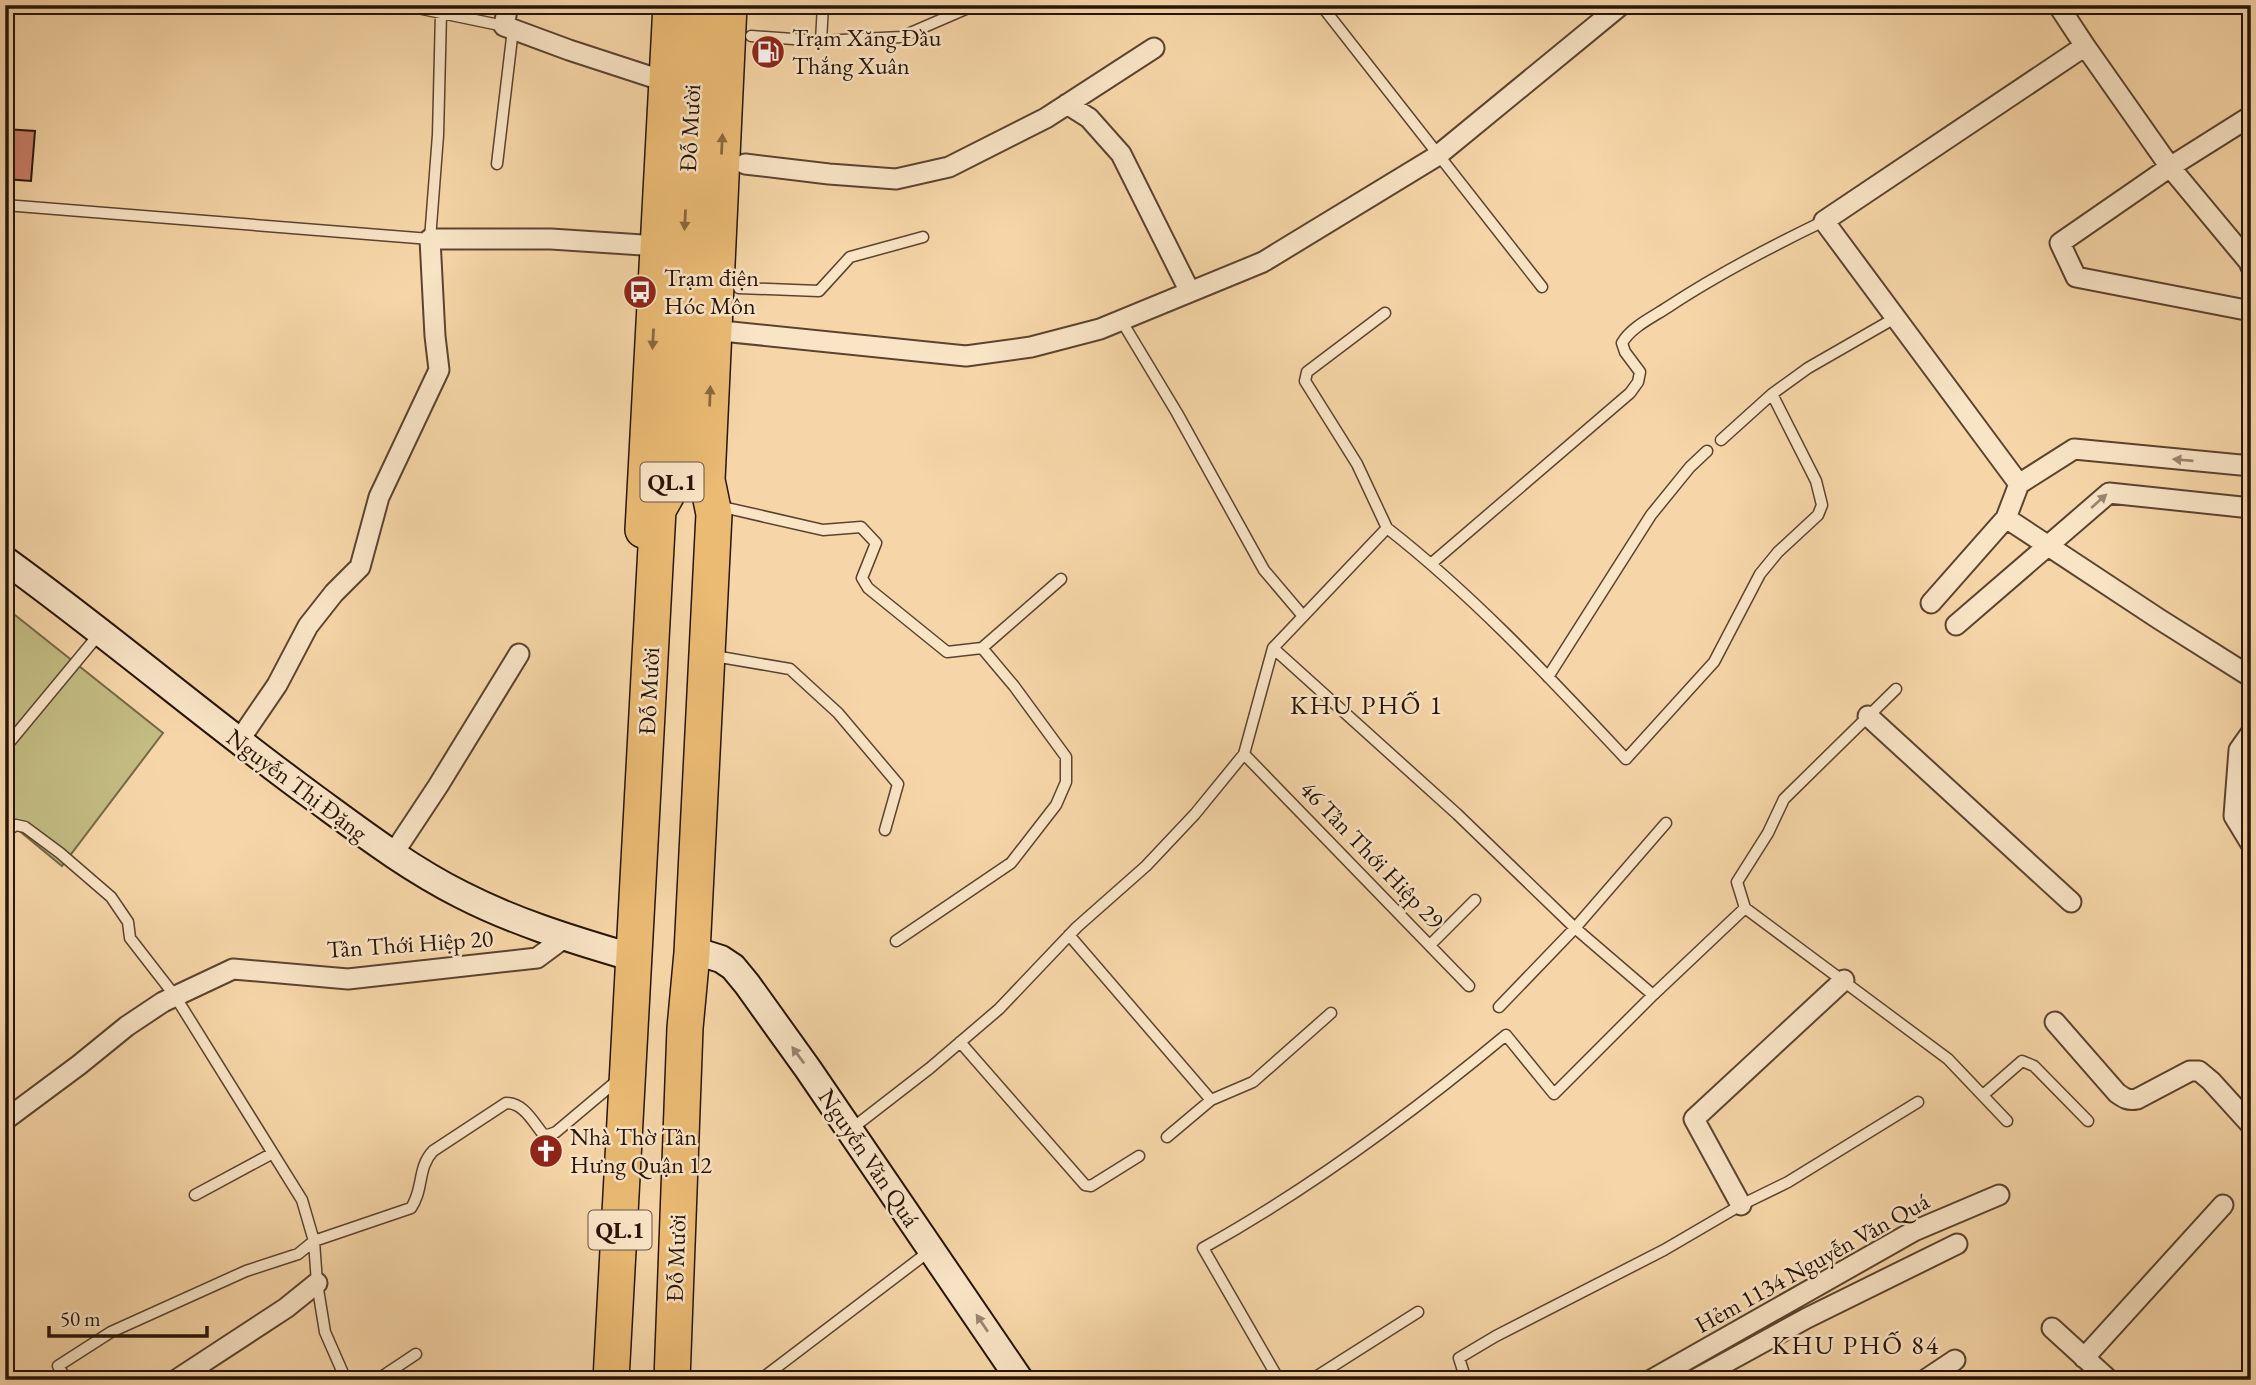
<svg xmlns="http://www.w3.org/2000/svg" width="2256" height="1385" viewBox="0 0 2256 1385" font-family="'EB Garamond',serif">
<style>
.green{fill:#c3bc83;stroke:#756845;stroke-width:2}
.building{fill:#cb7f69;stroke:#271407;stroke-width:2}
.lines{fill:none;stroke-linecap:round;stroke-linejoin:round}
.lane-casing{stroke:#5b442f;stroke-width:13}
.street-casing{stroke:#5b442f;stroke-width:23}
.secondary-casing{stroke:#271407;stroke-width:30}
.highway-casing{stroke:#271407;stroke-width:38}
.lane{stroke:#f9e4c6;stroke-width:10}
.street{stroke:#f9e4c6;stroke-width:19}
.secondary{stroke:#f9e4c6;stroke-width:26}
.highway{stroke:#ebbb74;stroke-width:35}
.oneway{fill:#89683e}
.oneway2{fill:#9a8670}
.labels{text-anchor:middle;stroke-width:5;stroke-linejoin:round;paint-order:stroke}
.shield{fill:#f9e4c6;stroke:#665240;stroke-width:2}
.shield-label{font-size:23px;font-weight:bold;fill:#271407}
.poi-label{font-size:24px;fill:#271407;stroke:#f9e4c6;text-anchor:start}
.street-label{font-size:24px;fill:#271407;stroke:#f9e4c6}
.neighbourhood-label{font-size:26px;letter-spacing:2px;fill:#271407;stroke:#f9e4c6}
</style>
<rect width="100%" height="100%" fill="#f6d6a8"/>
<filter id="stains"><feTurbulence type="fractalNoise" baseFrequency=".00286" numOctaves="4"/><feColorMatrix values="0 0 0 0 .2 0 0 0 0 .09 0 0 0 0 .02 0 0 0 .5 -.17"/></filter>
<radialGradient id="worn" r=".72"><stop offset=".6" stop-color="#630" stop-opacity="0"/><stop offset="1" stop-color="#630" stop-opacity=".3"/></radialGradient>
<!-- green -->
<path class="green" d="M 5,607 L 163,733 L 62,866 L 5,819 Z"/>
<!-- building -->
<path class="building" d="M 5,129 L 35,131 L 31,181 L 5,179 Z"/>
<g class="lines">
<!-- lane casing -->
<g class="lane-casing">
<path id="lane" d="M 403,5 L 504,26
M 1321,5 L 1542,287
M 751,36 L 821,41 L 823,5
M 821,41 L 901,37 L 975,5
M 497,164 L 513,29
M 5,205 L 430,239 L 438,135 L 441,13
M 739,288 L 819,291 L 850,257 L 923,237
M 1385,313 L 1307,372 L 1305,381 L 1357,464 L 1387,528
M 1121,320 L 1177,413 L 1264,570 L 1303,616
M 1721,440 L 1772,394 L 1808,368 L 1895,318
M 727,508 L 823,530 L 861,527 L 876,543 L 862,578 L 868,588 L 947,652 L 982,648 L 1014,686 L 1066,757 L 1066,782 L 1056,805 L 1011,863 L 896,941
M 1432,563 L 1630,393 L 1638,382 L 1640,372 L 1625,352 L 1622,343 C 1631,327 1653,317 1668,307 C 1718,274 1770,247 1824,221
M 982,648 L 1061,579
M 720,657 L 790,669 L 838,713 L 898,784 L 885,830
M 1548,677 L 1651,515 L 1690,467 L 1707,451
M 8,744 L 100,633
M 1244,754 L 1469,986
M 5,832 L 16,825 L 25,827 L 60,853 L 111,897 L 128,922 L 130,938 L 175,996 L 302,1200 L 314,1241 L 317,1283 L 325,1332 L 346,1380
M 1745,908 L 1737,882 L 1768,833 L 1784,799 L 1896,689
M 1069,935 L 1211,1100
M 1430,945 L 1475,900
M 1653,995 L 1575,928 L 1457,814 L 1273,648 L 1387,528 C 1474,596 1550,678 1626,759 L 1714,662 L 1760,574 L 1778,552 L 1818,515 L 1822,505 L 1816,481 L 1772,394
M 1499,1007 L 1575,928 L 1666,823
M 960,1042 L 1085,1185 L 1091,1186 L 1139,1156
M 1983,1095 L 2022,1061 L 2034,1066 L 2088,1121
M 850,1130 L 930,1068 L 999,1009 L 1077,927 L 1146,866 L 1195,814 L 1244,754 L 1273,648
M 1167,1137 L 1211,1100 L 1253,1082 L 1331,1013
M 195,1195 L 273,1153
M 67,1380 L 58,1366 L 111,1332 L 246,1271 L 298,1254 L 314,1241 L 411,1208 C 424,1189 417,1168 433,1151 L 506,1103 C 524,1103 533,1122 543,1134 L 548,1135 L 556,1132 L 613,1084 L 618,1082
M 377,1380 L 416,1354
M 760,1380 L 931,1250
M 1279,1380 L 1203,1248 C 1311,1188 1411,1114 1506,1035 L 1554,1094 L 1653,995 L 1745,908 L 1948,1059 L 2007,1121
M 1311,1380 L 1418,1312
M 1466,1380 L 1459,1358 L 1496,1336 L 1664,1250 L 1741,1205 L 1788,1182 L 1918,1102"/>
</g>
<!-- street casing -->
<g class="street-casing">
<path id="street" d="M 508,5 L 504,26 L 569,50 L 667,82
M 2085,46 L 2170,167 L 2249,262 L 2251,267
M 1067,104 L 1089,118 L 1121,154 L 1190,292
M 2251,116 L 2170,167 L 2060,243 L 2076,277 L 2251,311
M 745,164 L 829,174 L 896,179 L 949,167 L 1046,118 L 1154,48
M 712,330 L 966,356 L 1031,347 L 1100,329 L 1263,262 L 1437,156 L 1621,5
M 2019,484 L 1824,221 L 2085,46 L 2058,5
M 2006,518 L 2159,619 L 2251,677
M 1931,603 L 2006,518 L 2019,484 L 2074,449 L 2251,466
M 1956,625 L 2109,493 L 2251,508
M 1868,716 L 2071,902
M 2251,733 L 2239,750 L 2234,816 L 2251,844
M 238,742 L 277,685 L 308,626 L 334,593 L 360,567 L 379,497 L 439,370 L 435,336 L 430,239 L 551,239 L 658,246
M 393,854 L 438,786 L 519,654
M 2055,1022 L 2117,1093 C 2124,1098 2128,1101 2137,1099 L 2190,1071 L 2199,1071 L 2211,1081 L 2251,1125
M 5,1120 L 79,1065 L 127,1026 L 163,1002 L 233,969 L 348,979 L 537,958 L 564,938
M 1741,1205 L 1694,1119 L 1844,980
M 2052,1328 L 2109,1380
M 2084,1358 L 2223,1205
M 176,1380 L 286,1308 L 317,1283
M 1651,1380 L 1914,1231 L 1999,1195
M 1694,1380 L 1807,1318 L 1957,1244
M 1925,1380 L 1955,1360"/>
</g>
<!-- secondary casing -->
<g class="secondary-casing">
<path id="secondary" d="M 5,560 C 110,636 208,720 312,796 C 360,831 408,868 462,895 C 513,921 567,938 621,954
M 702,953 L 721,959 L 733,967 L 747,984 L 808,1069 L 1020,1380"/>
</g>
<!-- highway casing -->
<g class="highway-casing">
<path id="highway" d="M 643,530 L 671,5
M 611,1380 L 658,510 L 672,485 L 696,5
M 672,1380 L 685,1028 L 692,953 L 714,514 L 707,480 L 729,5"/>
</g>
<!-- lane -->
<use href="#lane" class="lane"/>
<!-- street -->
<use href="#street" class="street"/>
<!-- secondary -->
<use href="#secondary" class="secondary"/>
<!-- highway -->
<use href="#highway" class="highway"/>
</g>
<!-- one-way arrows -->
<defs><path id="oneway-solid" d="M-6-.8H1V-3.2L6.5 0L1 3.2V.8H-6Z" transform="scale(1.75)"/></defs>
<g class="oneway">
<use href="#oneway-solid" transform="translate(722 144) rotate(-87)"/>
<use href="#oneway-solid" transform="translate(685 220) rotate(93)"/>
<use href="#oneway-solid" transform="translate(653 339) rotate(93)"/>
<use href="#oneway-solid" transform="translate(710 396) rotate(-88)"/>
</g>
<g class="oneway2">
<use href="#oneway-solid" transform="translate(2183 460) rotate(-175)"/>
<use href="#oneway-solid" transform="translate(2099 501) rotate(-42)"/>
<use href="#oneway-solid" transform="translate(798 1055) rotate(-126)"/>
<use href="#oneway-solid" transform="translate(982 1323) rotate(-124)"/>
</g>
<!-- icons -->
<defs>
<g id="fuel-disc" transform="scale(1.75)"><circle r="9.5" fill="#8f2418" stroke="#f9e4c6"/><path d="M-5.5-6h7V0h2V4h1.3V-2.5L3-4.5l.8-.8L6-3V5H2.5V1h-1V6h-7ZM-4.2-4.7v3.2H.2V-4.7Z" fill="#fff"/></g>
<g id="bus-disc" transform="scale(1.75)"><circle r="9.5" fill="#8f2418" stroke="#f9e4c6"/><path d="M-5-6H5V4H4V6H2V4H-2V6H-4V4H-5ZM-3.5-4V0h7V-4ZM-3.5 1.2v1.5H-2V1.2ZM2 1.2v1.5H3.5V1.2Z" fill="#fff"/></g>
<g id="church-disc" transform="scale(1.75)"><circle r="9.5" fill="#8f2418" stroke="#f9e4c6"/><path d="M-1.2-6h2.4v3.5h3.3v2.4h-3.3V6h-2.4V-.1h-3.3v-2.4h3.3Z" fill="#fff"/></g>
</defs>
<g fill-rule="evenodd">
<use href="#fuel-disc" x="768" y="52"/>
<use href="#bus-disc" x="640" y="292"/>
<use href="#church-disc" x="546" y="1151"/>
</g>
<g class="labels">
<!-- shield labels -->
<g class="shield">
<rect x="640.5" y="462.5" width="63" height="39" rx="5"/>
<rect x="588.5" y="1210.5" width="63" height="39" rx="5"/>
</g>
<g class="shield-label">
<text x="672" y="490">QL.1</text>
<text x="620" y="1238">QL.1</text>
</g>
<!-- poi labels -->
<g class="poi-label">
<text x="792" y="46">Trạm Xăng Đầu<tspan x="792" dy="28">Thắng Xuân</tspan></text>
<text x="664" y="286">Trạm điện<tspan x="664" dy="28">Hóc Môn</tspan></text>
<text x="570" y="1145">Nhà Thờ Tân<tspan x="570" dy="28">Hưng Quận 12</tspan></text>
</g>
<!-- street labels -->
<g class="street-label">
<text transform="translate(690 128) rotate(-87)" y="8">Đỗ Mười</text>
<text transform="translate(649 691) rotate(-87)" y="8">Đỗ Mười</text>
<text transform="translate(297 785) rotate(37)" y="8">Nguyễn Thị Đặng</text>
<text transform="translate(1372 855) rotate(46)" y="8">46 Tân Thới Hiệp 29</text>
<text transform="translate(410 944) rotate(-4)" y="8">Tân Thới Hiệp 20</text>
<text transform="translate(869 1158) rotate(56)" y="8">Nguyễn Văn Quá</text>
<text transform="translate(676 1258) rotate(-88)" y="8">Đỗ Mười</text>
<text transform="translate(1812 1263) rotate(-29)" y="8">Hẻm 1134 Nguyễn Văn Quá</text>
</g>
<!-- neighbourhood labels -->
<g class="neighbourhood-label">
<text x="1367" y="714">KHU PHỐ 1</text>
<text x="1856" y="1354">KHU PHỐ 84</text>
</g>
</g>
<!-- margin -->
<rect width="2256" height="1385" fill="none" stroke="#f6d6a8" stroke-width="28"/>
<rect x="7" y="7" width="2242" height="1371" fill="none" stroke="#271407" stroke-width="3.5"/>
<rect x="14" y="14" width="2228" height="1357" fill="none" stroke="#271407" stroke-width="2"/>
<!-- scale -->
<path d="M49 1326v10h158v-10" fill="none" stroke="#271407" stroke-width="3.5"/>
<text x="60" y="1326" font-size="21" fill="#271407" stroke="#f9e4c6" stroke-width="5" paint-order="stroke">50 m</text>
<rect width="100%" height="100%" filter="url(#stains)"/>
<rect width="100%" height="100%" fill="url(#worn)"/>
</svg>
